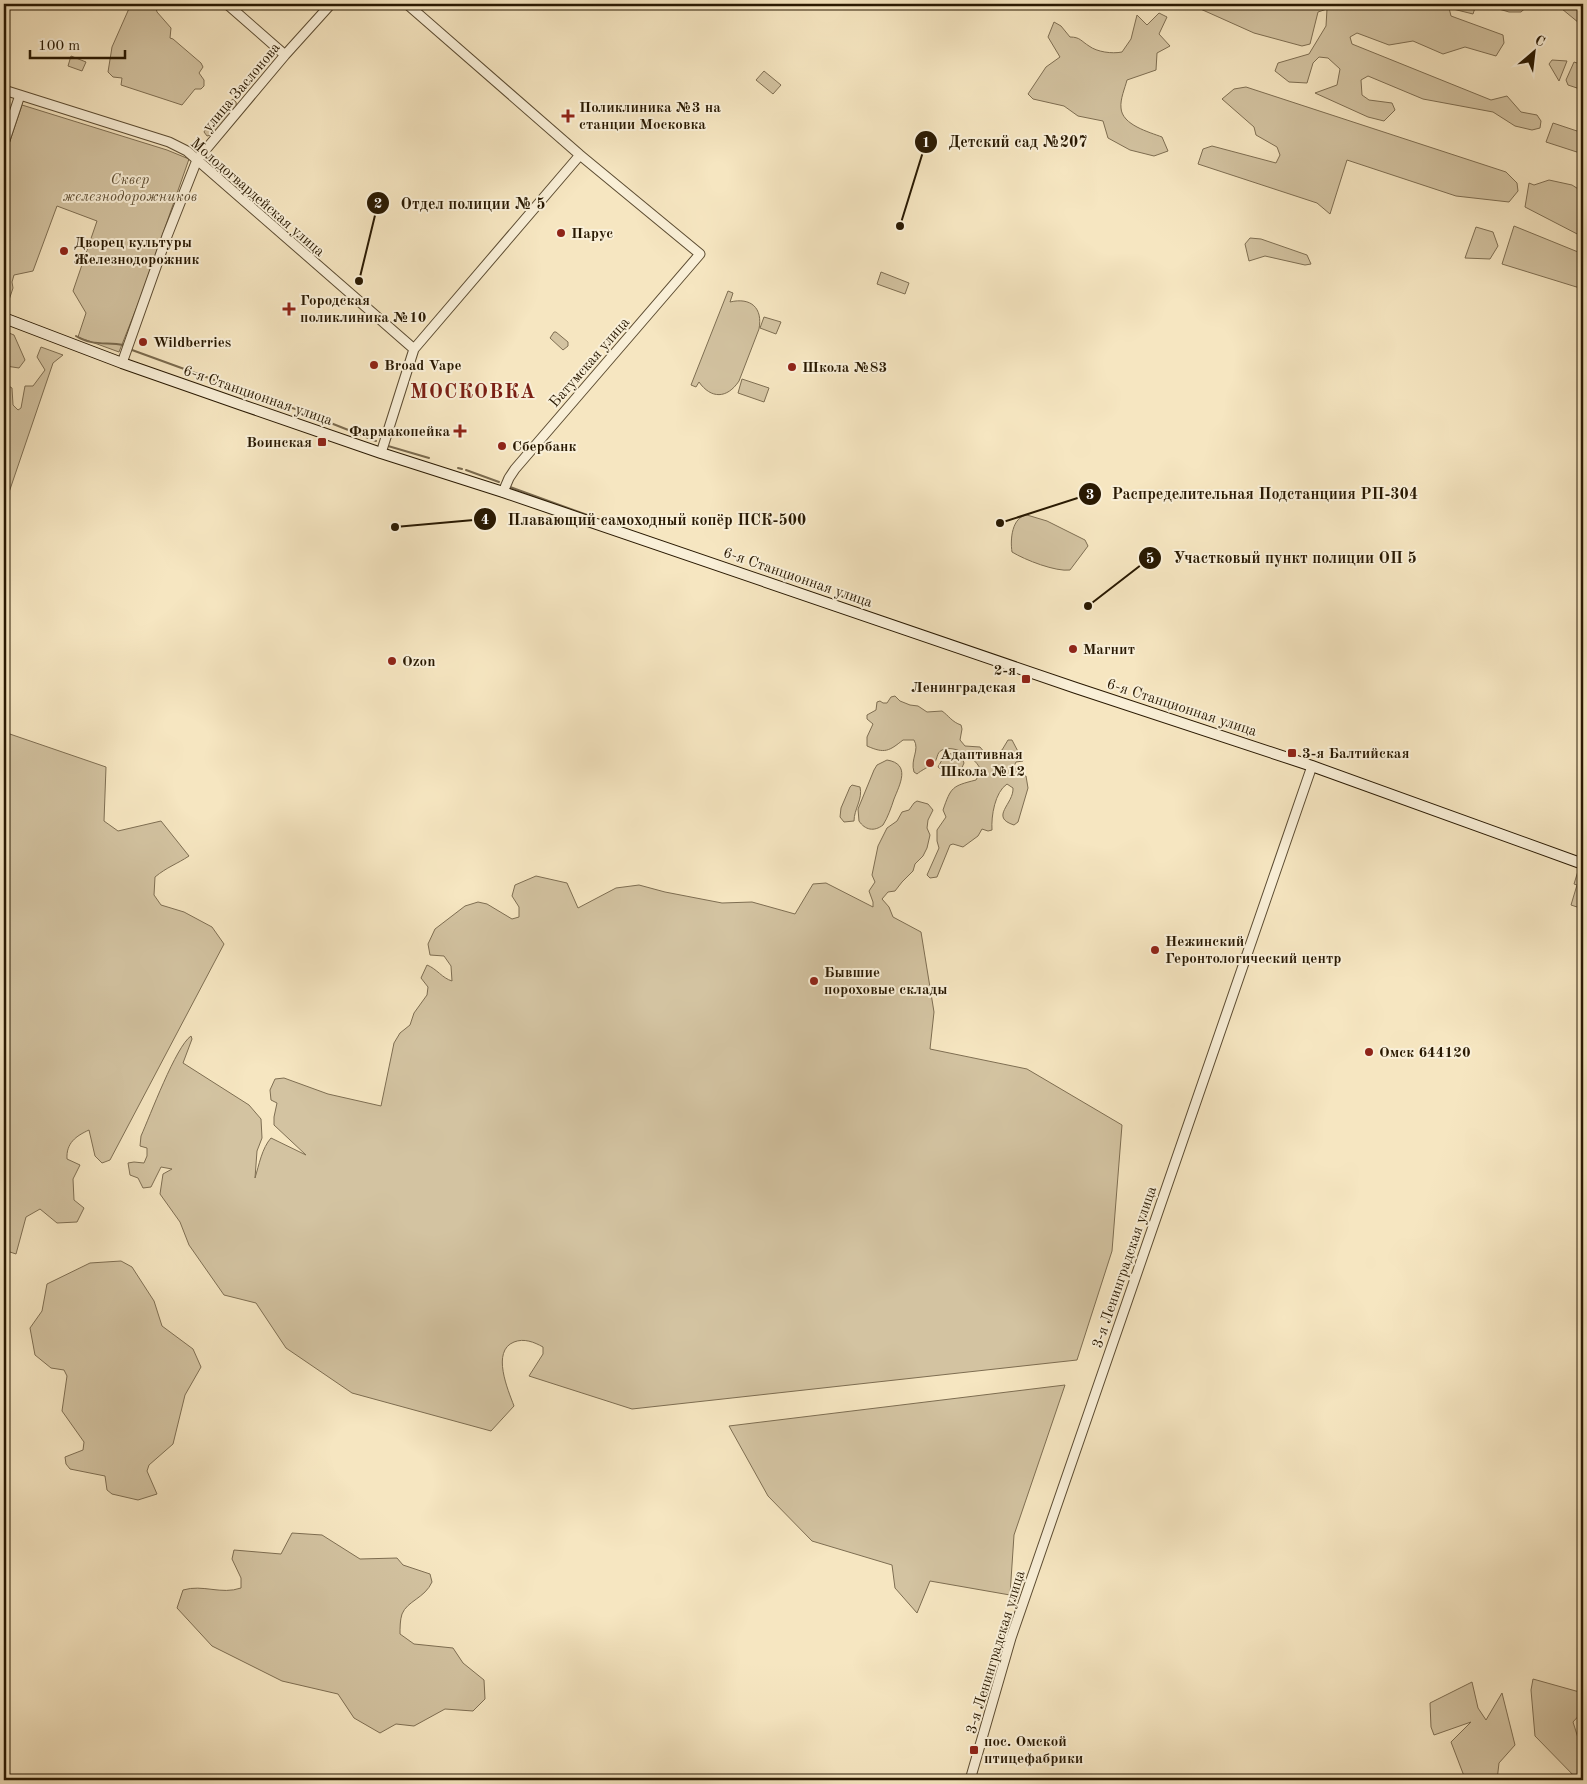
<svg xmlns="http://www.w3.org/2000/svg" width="1587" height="1784" viewBox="0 0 1587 1784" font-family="'Old Standard TT',serif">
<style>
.green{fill:#d3c3a1;stroke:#7e6e52}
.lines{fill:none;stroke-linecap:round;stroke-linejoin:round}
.stream{stroke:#7a6a4e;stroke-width:2}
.tertiary-casing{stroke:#5c4c32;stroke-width:11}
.secondary-casing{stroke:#291902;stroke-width:12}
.tertiary{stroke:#f9efd7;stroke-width:9}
.secondary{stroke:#f9efd7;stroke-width:10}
.poi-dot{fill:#8f2418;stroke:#f9efd7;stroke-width:2}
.labels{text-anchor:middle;stroke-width:4;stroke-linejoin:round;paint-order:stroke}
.street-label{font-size:15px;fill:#291902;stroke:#f9efd7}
.poi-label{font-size:15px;font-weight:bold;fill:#291902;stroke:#f9efd7;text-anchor:start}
.park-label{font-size:15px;font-style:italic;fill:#5c4c32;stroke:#f9efd7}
.district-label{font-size:20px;font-weight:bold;letter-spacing:1px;fill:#7a1f14;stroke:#f9efd7}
.leader{fill:none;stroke:#291902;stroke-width:2}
.callout-dot{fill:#291902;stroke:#f9efd7;stroke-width:2}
.mark-label{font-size:15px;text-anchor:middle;font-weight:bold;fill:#fff}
.callout-label{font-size:16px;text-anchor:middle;font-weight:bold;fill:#291902;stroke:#f9efd7;stroke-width:4;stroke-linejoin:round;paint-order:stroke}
</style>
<rect width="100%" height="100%" fill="#f6e6c1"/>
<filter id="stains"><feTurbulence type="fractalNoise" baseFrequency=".004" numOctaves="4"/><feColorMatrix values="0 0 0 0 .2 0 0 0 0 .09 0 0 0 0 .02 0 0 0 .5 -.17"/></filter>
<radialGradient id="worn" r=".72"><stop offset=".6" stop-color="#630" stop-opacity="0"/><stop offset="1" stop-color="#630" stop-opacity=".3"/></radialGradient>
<!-- green -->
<path class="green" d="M 131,4 L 155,4 L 157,12 L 171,28 L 170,38 L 173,39 L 201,63 L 203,67 L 199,73 L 204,80 L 204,86 L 201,89 L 195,89 L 182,105 L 121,85 L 122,78 L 113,77 L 108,72 L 112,47 Z
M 1174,4 L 1471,4 L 1475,8 L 1473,14 L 1449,8 L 1451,16 L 1503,35 L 1504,43 L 1496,56 L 1465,47 L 1443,54 L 1413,41 L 1389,45 L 1357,33 L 1350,37 L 1352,44 L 1491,100 L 1507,96 L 1521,112 L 1537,115 L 1541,121 L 1540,128 L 1532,130 L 1515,126 L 1493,112 L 1423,99 L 1368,76 L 1361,80 L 1362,95 L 1369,100 L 1392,103 L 1395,110 L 1384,121 L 1368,117 L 1315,93 L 1337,85 L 1340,69 L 1328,58 L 1319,57 L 1313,63 L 1307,83 L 1289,82 L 1275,71 L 1278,63 L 1309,54 L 1326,26 L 1327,9 L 1318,12 L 1310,44 L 1302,46 L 1254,33 L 1196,7 Z
M 1482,4 L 1530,4 L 1521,12 L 1509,12 Z
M 1556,4 L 1583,4 L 1583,11 L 1579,23 Z
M 1159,13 L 1167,17 L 1159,34 L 1170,46 L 1157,53 L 1156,70 L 1127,80 C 1125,88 1120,99 1121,108 C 1122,125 1149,132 1162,137 L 1168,151 L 1154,156 L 1130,150 L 1108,138 L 1103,121 L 1078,116 L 1064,106 L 1033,99 L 1028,94 L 1046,67 L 1060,57 L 1048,37 L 1054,22 L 1061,26 L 1070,37 C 1080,37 1081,41 1089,46 C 1097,52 1112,54 1122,52 L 1131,39 L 1137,15 L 1147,25 Z
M 71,56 L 86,62 L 82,71 L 68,66 Z
M 1552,60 L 1567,61 L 1559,81 L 1549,64 Z
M 1574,62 L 1583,65 L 1583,90 L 1568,85 L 1566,80 Z
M 764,71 L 781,85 L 773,94 L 756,80 Z
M 1246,87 L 1506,172 L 1517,183 L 1518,191 L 1509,202 L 1456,196 L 1347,160 L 1330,214 L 1317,203 L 1198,164 L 1203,149 L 1212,146 L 1276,163 L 1280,155 L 1277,147 L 1256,135 L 1254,127 L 1222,99 L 1234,89 Z
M 233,99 C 236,102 237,102 236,106 C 234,114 217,129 211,135 L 207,136 L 204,132 C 209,119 222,107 233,99 Z
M 22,105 L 167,150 L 189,159 L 140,299 L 119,352 L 78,337 L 86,313 L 73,291 L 97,221 L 57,206 L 33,271 L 14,275 L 12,282 L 13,288 L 5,312 L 4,311 L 4,159 Z
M 1553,123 L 1583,133 L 1583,154 L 1546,142 Z
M 1549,180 L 1572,185 L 1583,192 L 1583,237 L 1525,207 L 1529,183 L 1534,185 Z
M 1514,226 L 1583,254 L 1583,289 L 1502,264 Z
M 1476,227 L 1493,232 L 1498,246 L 1490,259 L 1465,258 Z
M 1250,238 L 1261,239 L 1307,255 L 1311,264 L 1305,265 L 1265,256 L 1249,261 L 1245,244 Z
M 881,272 L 909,283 L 905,294 L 877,284 Z
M 728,291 L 733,293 L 730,302 C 751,297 763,308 759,329 L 739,381 C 727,399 711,399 699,382 L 696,387 L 691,385 Z
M 764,317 L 781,322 L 776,334 L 760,328 Z
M 4,331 L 14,335 L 25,360 L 19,368 L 6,366 L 4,369 Z
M 554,332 L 556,332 L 568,342 L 568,346 L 563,350 L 550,338 Z
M 41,347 L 63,355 L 53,363 L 4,507 L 4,383 L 12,388 L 13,405 L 18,410 L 21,408 L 25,386 L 33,386 L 45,370 L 37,357 Z
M 742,379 L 769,388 L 764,402 L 738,393 Z
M 1027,515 L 1047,521 L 1085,540 L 1088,546 L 1070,570 C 1056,572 1025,560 1012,552 C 1010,539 1012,517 1027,515 Z
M 895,696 L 900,701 L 910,705 L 918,706 L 927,712 L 942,711 C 949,716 952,722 961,725 L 962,729 L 960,740 L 965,746 L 980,747 L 985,753 L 992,756 L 1002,750 L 1008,740 L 1012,740 L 1023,761 L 1016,762 L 1014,766 L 1018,773 L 1026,776 L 1028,788 L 1018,822 L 1014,825 C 989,817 1014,804 1013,788 L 1007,784 C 995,792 991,816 992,830 L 988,831 L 982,829 L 978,836 L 963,847 L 953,844 L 950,845 L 937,877 L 930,878 L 927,875 L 939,848 L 937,841 L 937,830 L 946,817 L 943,810 C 951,787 952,786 976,780 L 981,771 C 977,758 955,744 942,750 C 936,753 938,759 934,763 C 932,765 920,771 917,774 L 914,772 C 910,759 920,750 914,740 L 903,740 C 889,751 885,754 867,746 L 867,737 L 873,724 L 867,719 L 867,715 L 876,710 L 877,702 L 880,701 L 883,703 L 887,703 L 891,697 Z
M 4,732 L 106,767 L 104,821 L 118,831 L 161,821 L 189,856 C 177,864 167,867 155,877 L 154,895 L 161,905 L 184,912 L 212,927 L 224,944 L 110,1160 L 102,1163 L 95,1156 L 89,1130 C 76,1136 66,1143 67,1159 L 80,1165 L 73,1179 L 74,1200 L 84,1208 L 77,1222 L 57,1223 L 40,1209 L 26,1217 L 16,1254 L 4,1250 Z
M 952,753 L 962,758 L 964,763 L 960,772 C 953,774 944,772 938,767 L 943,758 Z
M 887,760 C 911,764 900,784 894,799 C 891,808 888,817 883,825 C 874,832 865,830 859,821 L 858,809 L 874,770 L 877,765 Z
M 852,785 L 860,787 C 863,799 854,809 854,821 L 844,822 L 840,817 L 841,808 L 850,787 Z
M 917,801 L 928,804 L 933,810 L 928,820 L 927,828 L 930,835 L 927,848 L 923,856 L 915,864 L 913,871 L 902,882 L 895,891 L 888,892 L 882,899 L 889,907 L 893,917 L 921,932 L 934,1012 L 930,1049 L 1027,1069 L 1122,1125 L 1112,1251 L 1077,1360 L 632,1409 L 529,1376 L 543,1354 L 543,1347 C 534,1342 524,1338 514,1342 C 491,1351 508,1390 514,1406 L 491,1431 L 352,1393 L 286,1348 L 256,1303 L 224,1295 L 189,1245 L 180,1222 L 160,1194 L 163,1174 L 172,1169 L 161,1167 L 151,1187 L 143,1188 L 138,1178 L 130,1175 L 128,1163 L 134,1162 L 144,1163 L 147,1156 L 147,1148 L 140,1146 L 141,1136 C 150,1116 176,1046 191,1036 L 192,1039 L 183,1063 L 249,1105 L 261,1119 L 262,1138 L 257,1151 L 255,1178 C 259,1165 262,1148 271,1138 L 306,1155 L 274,1125 L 274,1117 L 277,1103 L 271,1100 L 270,1090 L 275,1079 L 284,1078 L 328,1094 L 381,1106 L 394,1043 L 400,1033 L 410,1025 L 414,1013 L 427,995 L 428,987 L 421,978 L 427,965 C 437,969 442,978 452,981 L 451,966 L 444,956 L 430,955 L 428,944 L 435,929 L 465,906 L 478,902 L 487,904 L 512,919 L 519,917 L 519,907 L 512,896 L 515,885 L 536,876 L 567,883 L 578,908 L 616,888 L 639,885 L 665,892 L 722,903 L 752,902 L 795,914 L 813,884 L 826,883 L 873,907 L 873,902 L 869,891 L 875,882 L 872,875 L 878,846 L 887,828 L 897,821 L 902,812 L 909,810 L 914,803 Z
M 1578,871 L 1583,873 L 1583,909 L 1571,905 L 1577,885 L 1574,884 Z
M 121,1261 L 132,1267 L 154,1301 L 162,1326 L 193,1349 L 201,1367 L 185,1395 L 173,1444 L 149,1465 L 147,1471 L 157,1494 L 138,1500 L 112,1494 L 107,1490 L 105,1476 L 70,1469 L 66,1464 L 65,1457 L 83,1450 L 84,1442 L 62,1411 L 67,1376 L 64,1370 L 51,1368 L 35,1355 L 30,1328 L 42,1311 L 47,1284 L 90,1263 Z
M 1065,1385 L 1014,1535 L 1010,1595 L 930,1581 L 917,1613 L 895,1588 L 892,1565 L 812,1541 L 768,1496 L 729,1426 Z
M 292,1533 L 322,1535 L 360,1559 L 397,1558 L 403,1565 L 430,1574 L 432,1582 C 425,1598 407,1601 402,1614 C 400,1620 400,1628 400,1634 L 414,1644 L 453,1648 L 463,1663 L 484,1680 L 485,1699 L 473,1711 L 445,1709 L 414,1726 L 396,1724 L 380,1733 L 354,1718 L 338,1694 L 282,1681 L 212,1646 L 177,1608 L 183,1590 C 203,1584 221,1595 241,1588 L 241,1578 L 232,1559 L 234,1550 L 281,1554 Z
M 1533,1679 L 1583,1693 L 1583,1711 L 1573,1722 L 1579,1741 L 1583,1742 L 1583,1780 L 1578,1780 L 1535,1736 L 1531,1690 Z
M 1472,1682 L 1478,1708 L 1486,1720 L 1502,1693 L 1515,1745 L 1499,1763 L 1497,1780 L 1468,1780 L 1464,1776 L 1451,1742 L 1471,1722 L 1434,1735 L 1431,1727 L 1430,1703 Z"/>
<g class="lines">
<!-- stream -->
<path class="stream" d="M 76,336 C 91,346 107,342 123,345
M 132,350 L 242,390
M 252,394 L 304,412
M 308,414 L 376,441
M 388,446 L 429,458
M 458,468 L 462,469
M 466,470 L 499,482
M 510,487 L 590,516
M 601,520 L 619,526"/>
<!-- tertiary casing -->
<g class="tertiary-casing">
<path id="tertiary" d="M 227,4 L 285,55
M 407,4 L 580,155 L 700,254 L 515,469 L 509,478 L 503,492
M 4,90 L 169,142 L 187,151 L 414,349
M 4,143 L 20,95
M 122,363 L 167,236 L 197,160 L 285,55 L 331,4
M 381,453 L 414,349 L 580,155
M 970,1780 L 1011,1638 L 1312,766"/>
</g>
<!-- secondary casing -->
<g class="secondary-casing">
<path id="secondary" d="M 4,318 L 122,363 L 242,405 L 381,453 L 503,492 L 1076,688 L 1312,766 L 1583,864"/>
</g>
<!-- tertiary -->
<use href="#tertiary" class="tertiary"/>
<!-- secondary -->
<use href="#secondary" class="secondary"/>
</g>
<!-- markers -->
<g class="poi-dot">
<path d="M565.5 108.5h5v5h5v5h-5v5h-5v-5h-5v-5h5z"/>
<circle cx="561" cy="233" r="5"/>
<circle cx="64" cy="251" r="5"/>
<path d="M286.5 301.5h5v5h5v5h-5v5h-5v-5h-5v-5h5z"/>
<circle cx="143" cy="342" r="5"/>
<circle cx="374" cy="365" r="5"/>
<circle cx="792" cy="367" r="5"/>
<path d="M457.5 423.5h5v5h5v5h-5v5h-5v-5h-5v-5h5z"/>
<rect x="317" y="437" width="10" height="10" rx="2.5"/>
<circle cx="502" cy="446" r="5"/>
<circle cx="1073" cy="649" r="5"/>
<circle cx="392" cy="661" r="5"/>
<rect x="1021" y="674" width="10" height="10" rx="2.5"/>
<rect x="1287" y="748" width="10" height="10" rx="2.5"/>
<circle cx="930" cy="763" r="5"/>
<circle cx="1155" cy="950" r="5"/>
<circle cx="814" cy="981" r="5"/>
<circle cx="1369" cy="1052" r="5"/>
<rect x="969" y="1745" width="10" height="10" rx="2.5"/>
</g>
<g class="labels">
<!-- street labels -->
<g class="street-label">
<text transform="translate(241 87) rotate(-50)" y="5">улица Заслонова</text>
<text transform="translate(258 197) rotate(41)" y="5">Молодогвардейская улица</text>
<text transform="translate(589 362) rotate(-49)" y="5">Батумская улица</text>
<text transform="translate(258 395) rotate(19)" y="5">6-я Станционная улица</text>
<text transform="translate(798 577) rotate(19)" y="5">6-я Станционная улица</text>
<text transform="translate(1182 707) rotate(18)" y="5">6-я Станционная улица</text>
<text transform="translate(1124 1267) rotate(-71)" y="5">3-я Ленинградская улица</text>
<text transform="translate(995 1652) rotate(-73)" y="5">3-я Ленинградская улица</text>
</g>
<!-- poi labels -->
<g class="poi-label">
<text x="579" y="112">Поликлиника №3 на<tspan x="579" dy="17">станции Московка</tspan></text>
<text x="571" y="238">Парус</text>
<text x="74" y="247">Дворец культуры<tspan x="74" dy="17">Железнодорожник</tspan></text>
<text x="300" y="305">Городская<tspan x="300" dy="17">поликлиника №10</tspan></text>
<text x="153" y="347">Wildberries</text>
<text x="384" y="370">Broad Vape</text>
<text x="802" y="372">Школа №83</text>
<text x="450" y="436" text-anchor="end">Фармакопейка</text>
<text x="312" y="447" text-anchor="end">Воинская</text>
<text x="512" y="451">Сбербанк</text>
<text x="1083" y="654">Магнит</text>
<text x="402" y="666">Ozon</text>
<text x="1016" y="675" text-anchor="end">2-я<tspan x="1016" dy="17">Ленинградская</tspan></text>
<text x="1302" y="758">3-я Балтийская</text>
<text x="940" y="759">Адаптивная<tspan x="940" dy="17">Школа №12</tspan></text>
<text x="1165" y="946">Нежинский<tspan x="1165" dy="17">Геронтологический центр</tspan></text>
<text x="824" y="977">Бывшие<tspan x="824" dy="17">пороховые склады</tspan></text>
<text x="1379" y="1057">Омск 644120</text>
<text x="984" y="1746">пос. Омской<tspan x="984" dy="17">птицефабрики</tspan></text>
</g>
<!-- park labels -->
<g class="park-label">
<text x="130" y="184">Сквер<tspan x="130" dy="17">железнодорожников</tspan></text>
</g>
<!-- district labels -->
<g class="district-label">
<text x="473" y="398">МОСКОВКА</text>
</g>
</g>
<!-- callouts -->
<path class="leader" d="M900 226L926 142M359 281L378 203M1000 523L1090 494M395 527L485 519M1088 606L1150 558"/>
<g class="callout-dot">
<circle cx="900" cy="226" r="5"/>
<circle cx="359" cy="281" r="5"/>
<circle cx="1000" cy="523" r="5"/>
<circle cx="395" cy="527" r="5"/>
<circle cx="1088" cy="606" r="5"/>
<circle cx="926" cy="142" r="12"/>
<circle cx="378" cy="203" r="12"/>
<circle cx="1090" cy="494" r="12"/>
<circle cx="485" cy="519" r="12"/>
<circle cx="1150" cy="558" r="12"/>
</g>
<g class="mark-label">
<text x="926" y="147">1</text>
<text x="378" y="208">2</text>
<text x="1090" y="499">3</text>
<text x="485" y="524">4</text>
<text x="1150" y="563">5</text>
</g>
<g class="callout-label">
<text x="1018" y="147">Детский сад №207</text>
<text x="473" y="209">Отдел полиции № 5</text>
<text x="1265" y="499">Распределительная Подстанциия РП-304</text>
<text x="657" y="525">Плавающий самоходный копёр ПСК-500</text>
<text x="1295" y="563">Участковый пункт полиции ОП 5</text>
</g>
<!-- margin -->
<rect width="1587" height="1784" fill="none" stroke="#f6e6c1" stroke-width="20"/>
<rect x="5" y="5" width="1577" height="1774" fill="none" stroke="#291902" stroke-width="2.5"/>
<rect x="10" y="10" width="1567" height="1764" fill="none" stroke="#291902"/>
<!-- north arrow -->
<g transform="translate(1534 52) rotate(28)" stroke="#f9efd7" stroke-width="4" paint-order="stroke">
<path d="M0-4L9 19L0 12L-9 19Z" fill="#291902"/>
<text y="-8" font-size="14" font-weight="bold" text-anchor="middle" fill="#291902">С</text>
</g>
<!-- scale -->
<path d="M30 50v8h95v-8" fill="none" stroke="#291902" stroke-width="2.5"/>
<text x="38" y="50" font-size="15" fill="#291902" stroke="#f9efd7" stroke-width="4" paint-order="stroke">100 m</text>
<rect width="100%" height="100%" filter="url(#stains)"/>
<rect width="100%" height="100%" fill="url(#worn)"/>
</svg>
